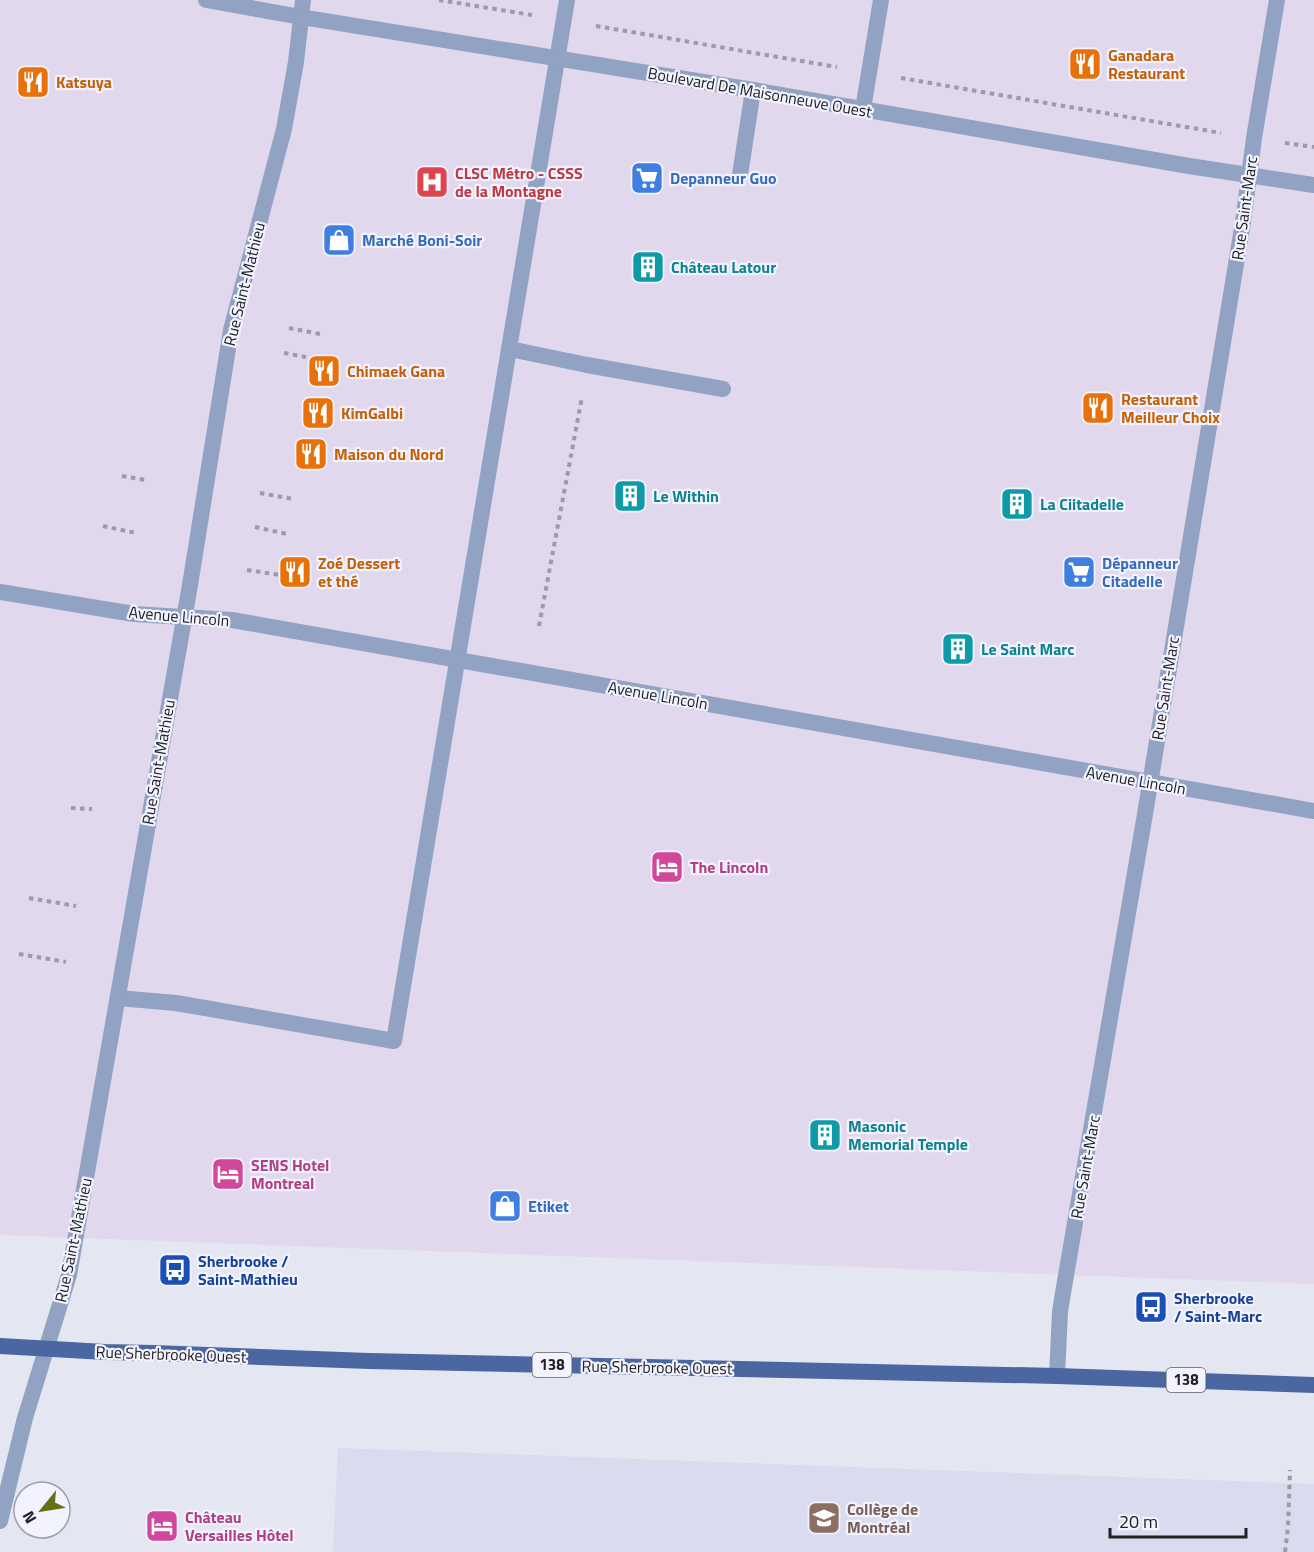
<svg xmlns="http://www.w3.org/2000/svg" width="1314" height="1552" viewBox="0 0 1314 1552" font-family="'Titillium Web',sans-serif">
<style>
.commercial{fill:#e2d8ed}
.built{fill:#d9dbee}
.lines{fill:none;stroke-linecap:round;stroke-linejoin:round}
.path{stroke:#9b9ca5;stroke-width:4;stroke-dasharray:4.5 4.5;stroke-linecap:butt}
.service{stroke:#91a2c3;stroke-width:16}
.minor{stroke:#91a2c3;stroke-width:16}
.tertiary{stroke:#91a2c3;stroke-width:16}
.primary{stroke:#4a67a1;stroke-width:16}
.labels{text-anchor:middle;stroke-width:4.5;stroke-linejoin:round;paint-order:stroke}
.shield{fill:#f2f3fe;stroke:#5f6066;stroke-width:1.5}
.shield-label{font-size:15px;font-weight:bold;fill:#202125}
.food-label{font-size:16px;font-weight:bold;fill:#c56008;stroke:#f2f3fe;text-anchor:start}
.street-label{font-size:16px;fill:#202125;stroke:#f2f3fe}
.health-label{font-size:16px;font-weight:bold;fill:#be3a42;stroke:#f2f3fe;text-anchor:start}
.shop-label{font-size:16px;font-weight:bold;fill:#366cbe;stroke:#f2f3fe;text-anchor:start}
.culture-label{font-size:16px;font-weight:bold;fill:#0d838f;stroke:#f2f3fe;text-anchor:start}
.hotel-label{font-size:16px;font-weight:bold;fill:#b23c85;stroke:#f2f3fe;text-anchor:start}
.transit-label{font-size:16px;font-weight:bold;fill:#164399;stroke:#f2f3fe;text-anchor:start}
.education-label{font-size:16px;font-weight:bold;fill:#785e54;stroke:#f2f3fe;text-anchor:start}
</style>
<rect width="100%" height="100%" fill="#e4e6f1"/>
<!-- commercial -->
<path class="commercial" d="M 0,0 L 1314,0 L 1314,1284 L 0,1235 Z"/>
<!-- built -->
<path class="built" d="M 338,1448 L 1314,1484 L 1314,1552 L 333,1552 Z"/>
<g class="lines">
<!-- path -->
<path class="path" d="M 439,0 L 532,15
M 596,26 L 837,67
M 901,78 L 1221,133
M 1285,143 L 1314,147
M 289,328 L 320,334
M 284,353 L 316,359
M 122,476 L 146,480
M 260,493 L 293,499
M 103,526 L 136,533
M 255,527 L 287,534
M 247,570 L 280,575
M 539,626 L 582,397
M 71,808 L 92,809
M 29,898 L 76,906
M 19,954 L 66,962
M 1285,1552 L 1288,1527 L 1290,1470"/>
<!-- service -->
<path class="service" d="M 863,109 L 881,0
M 740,175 L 753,90
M 510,349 L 587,365 L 723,389
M 118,998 L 176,1003 L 394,1041 L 567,0"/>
<!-- minor -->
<path class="minor" d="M 0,592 L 134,614 L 232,620 L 1314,811
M 0,1521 L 25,1418 L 69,1275 L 190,585 L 231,330 L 284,129 L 296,62 L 303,0"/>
<!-- tertiary -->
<path class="tertiary" d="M 206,0 L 301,17 L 753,90 L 1189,166 L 1314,185
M 1057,1376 L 1060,1312 L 1063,1293 L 1144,820 L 1243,222 L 1254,138 L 1277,0"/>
<!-- primary -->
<path class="primary" d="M 0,1346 L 105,1352 L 153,1353 L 369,1361 L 1057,1376 L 1314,1385"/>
</g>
<!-- icons -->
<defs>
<g id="restaurant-square" transform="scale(1.725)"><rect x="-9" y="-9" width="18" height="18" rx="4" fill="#e8710a" stroke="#f2f3fe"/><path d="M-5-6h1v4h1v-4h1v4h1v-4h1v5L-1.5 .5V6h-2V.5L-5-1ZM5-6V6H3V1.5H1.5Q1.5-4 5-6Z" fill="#fff"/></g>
<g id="supermarket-square" transform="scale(1.725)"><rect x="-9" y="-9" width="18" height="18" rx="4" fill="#3f7fe0" stroke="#f2f3fe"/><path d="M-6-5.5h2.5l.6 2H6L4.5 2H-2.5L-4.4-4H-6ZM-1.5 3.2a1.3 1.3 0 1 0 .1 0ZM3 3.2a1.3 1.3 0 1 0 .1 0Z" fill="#fff"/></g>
<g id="hospital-square" transform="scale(1.725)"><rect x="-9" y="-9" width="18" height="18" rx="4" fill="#e0444e" stroke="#f2f3fe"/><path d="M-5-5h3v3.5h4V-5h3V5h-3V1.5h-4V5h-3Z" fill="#fff"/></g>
<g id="shop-square" transform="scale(1.725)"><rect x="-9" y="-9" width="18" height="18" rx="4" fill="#3f7fe0" stroke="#f2f3fe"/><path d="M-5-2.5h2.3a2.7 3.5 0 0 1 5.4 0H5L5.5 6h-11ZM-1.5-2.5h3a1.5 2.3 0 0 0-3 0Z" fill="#fff"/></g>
<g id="building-square" transform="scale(1.725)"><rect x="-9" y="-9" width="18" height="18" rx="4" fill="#0f9aa8" stroke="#f2f3fe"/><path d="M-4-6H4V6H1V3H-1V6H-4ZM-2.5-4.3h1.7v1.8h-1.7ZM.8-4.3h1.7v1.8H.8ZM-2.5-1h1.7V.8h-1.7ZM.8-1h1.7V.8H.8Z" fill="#fff"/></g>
<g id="hotel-square" transform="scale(1.725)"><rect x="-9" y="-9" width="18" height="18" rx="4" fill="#d1479c" stroke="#f2f3fe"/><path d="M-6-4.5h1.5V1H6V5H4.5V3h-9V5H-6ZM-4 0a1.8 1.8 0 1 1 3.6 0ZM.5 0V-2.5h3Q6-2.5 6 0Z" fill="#fff"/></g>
<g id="bus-square" transform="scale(1.725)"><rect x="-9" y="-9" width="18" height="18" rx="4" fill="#1a4fb4" stroke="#f2f3fe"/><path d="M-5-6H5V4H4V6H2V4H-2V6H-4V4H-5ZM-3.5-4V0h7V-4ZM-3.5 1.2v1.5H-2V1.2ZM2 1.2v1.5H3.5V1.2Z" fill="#fff"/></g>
<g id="school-square" transform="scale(1.725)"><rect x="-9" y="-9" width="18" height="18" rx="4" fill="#8d6e63" stroke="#f2f3fe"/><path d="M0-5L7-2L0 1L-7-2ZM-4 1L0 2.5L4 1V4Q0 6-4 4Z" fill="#fff"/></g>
</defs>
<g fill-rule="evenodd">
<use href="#restaurant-square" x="1085" y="64"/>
<use href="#restaurant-square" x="33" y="82"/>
<use href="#supermarket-square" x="647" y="178"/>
<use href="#hospital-square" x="432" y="182"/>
<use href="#shop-square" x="339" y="240"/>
<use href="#building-square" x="648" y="267"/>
<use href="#restaurant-square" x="324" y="371"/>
<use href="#restaurant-square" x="1098" y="408"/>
<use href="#restaurant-square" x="318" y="413"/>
<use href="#restaurant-square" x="311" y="454"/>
<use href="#building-square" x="630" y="496"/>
<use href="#building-square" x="1017" y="504"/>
<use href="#restaurant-square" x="295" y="572"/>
<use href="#supermarket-square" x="1079" y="572"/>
<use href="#building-square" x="958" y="649"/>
<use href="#hotel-square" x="667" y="867"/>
<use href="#building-square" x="825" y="1135"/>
<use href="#hotel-square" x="228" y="1174"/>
<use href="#shop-square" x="505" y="1206"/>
<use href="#bus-square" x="175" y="1270"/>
<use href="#bus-square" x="1151" y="1307"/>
<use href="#school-square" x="824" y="1518"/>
<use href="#hotel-square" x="162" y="1526"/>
</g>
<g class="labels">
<!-- shield labels -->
<g class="shield">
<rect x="532.5" y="1353" width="39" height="24" rx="4.5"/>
<rect x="1166.5" y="1368" width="39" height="24" rx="4.5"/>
</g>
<g class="shield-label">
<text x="552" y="1370">138</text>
<text x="1186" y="1385">138</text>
</g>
<!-- food labels -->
<g class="food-label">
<text x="1108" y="61">Ganadara<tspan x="1108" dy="18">Restaurant</tspan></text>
<text x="56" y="88">Katsuya</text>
<text x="347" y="377">Chimaek Gana</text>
<text x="1121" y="405">Restaurant<tspan x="1121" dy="18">Meilleur Choix</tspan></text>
<text x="341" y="419">KimGalbi</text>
<text x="334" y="460">Maison du Nord</text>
<text x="318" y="569">Zoé Dessert<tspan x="318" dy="18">et thé</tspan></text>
</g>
<!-- street labels -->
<g class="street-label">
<text transform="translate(760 92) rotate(10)" y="6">Boulevard De Maisonneuve Ouest</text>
<text transform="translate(1244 208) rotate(-82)" y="6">Rue Saint-Marc</text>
<text transform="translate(244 284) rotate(-76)" y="6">Rue Saint-Mathieu</text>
<text transform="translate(179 616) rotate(5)" y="6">Avenue Lincoln</text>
<text transform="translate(1165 688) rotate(-81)" y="6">Rue Saint-Marc</text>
<text transform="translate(658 695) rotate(10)" y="6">Avenue Lincoln</text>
<text transform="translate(158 762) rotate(-80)" y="6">Rue Saint-Mathieu</text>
<text transform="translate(1136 780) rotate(10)" y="6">Avenue Lincoln</text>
<text transform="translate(1085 1167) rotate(-80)" y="6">Rue Saint-Marc</text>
<text transform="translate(73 1240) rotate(-78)" y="6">Rue Saint-Mathieu</text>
<text transform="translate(171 1354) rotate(2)" y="6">Rue Sherbrooke Ouest</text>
<text transform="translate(657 1367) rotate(1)" y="6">Rue Sherbrooke Ouest</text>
</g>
<!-- health labels -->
<g class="health-label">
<text x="455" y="179">CLSC Métro - CSSS<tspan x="455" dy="18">de la Montagne</tspan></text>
</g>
<!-- shop labels -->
<g class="shop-label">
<text x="670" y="184">Depanneur Guo</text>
<text x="362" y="246">Marché Boni-Soir</text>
<text x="1102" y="569">Dépanneur<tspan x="1102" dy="18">Citadelle</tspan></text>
<text x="528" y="1212">Etiket</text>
</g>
<!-- culture labels -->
<g class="culture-label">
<text x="671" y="273">Château Latour</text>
<text x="653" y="502">Le Within</text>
<text x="1040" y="510">La Ciitadelle</text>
<text x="981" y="655">Le Saint Marc</text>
<text x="848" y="1132">Masonic<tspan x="848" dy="18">Memorial Temple</tspan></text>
</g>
<!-- hotel labels -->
<g class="hotel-label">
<text x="690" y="873">The Lincoln</text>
<text x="251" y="1171">SENS Hotel<tspan x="251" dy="18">Montreal</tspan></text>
<text x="185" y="1523">Château<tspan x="185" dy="18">Versailles Hôtel</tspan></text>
</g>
<!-- transit labels -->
<g class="transit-label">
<text x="198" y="1267">Sherbrooke /<tspan x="198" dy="18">Saint-Mathieu</tspan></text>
<text x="1174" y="1304">Sherbrooke<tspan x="1174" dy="18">/ Saint-Marc</tspan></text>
</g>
<!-- education labels -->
<g class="education-label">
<text x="847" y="1515">Collège de<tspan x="847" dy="18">Montréal</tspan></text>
</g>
</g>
<!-- north arrow -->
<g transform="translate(42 1510) rotate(240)"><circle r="28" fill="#f2f3fe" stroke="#9e9fa7" stroke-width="1.5"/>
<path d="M0-4.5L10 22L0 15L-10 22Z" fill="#686f16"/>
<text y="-9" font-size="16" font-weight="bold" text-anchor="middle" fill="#202125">N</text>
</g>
<!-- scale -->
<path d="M1110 1528v9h136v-9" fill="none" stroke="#202125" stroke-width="3"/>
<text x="1119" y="1528" font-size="18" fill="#202125" stroke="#f2f3fe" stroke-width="4.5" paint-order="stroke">20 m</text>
</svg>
